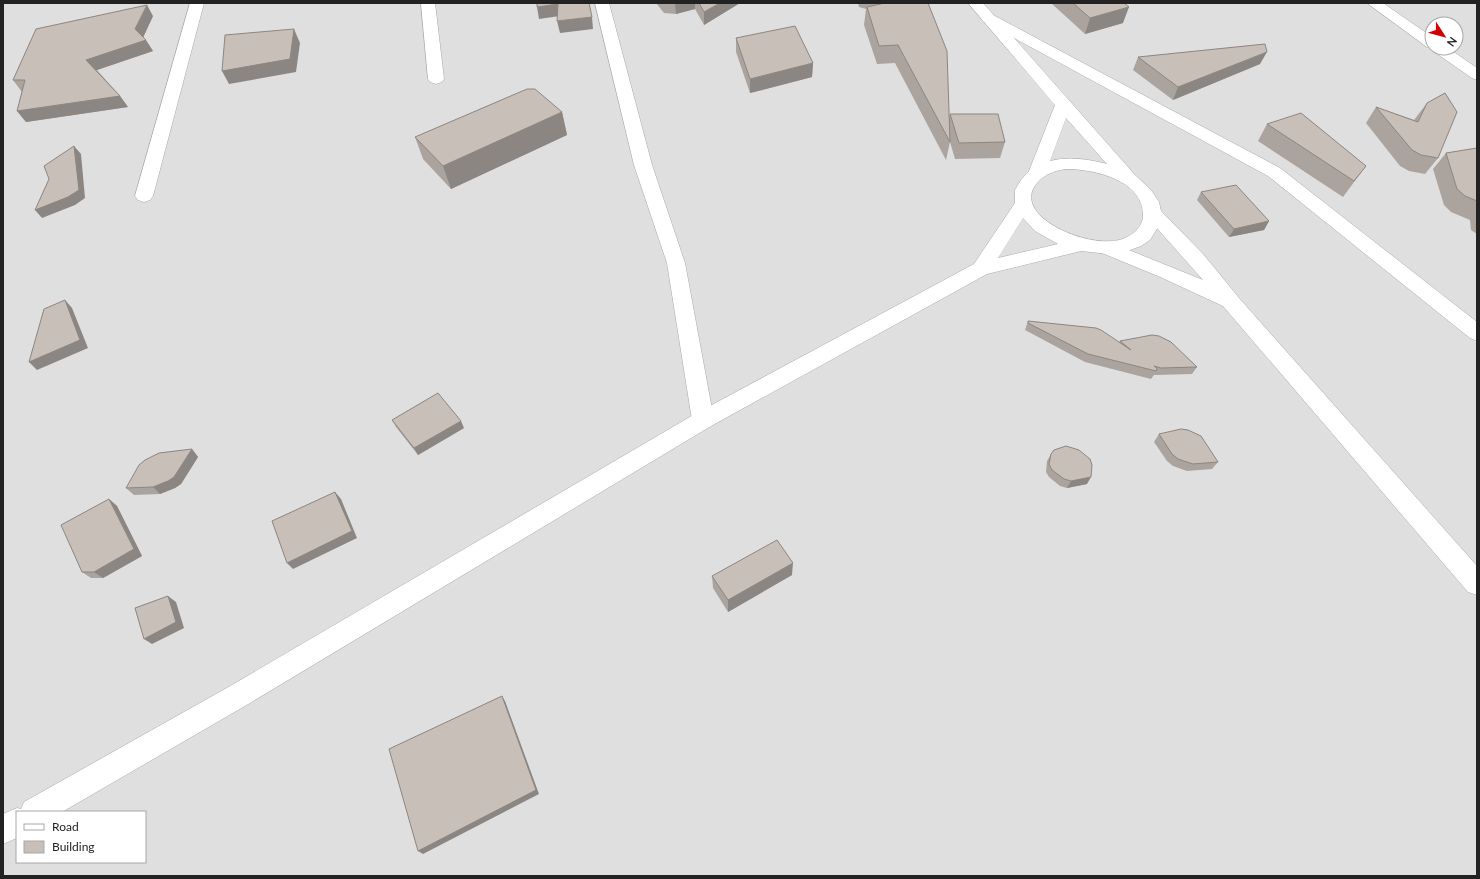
<svg xmlns="http://www.w3.org/2000/svg" width="1480" height="879" viewBox="0 0 1480 879" font-family="Lato,sans-serif">
<style>
.residential{fill:#e0dfdf;fill-rule:evenodd}
.lines{fill:none;stroke-linecap:round;stroke-linejoin:round}
.minor-casing{stroke:#a9a9a9;stroke-width:1}
.tertiary-casing{stroke:#a9a9a9;stroke-width:1}
.minor{fill:#fff;fill-rule:evenodd}
.tertiary{fill:#fff;fill-rule:evenodd}
.wall{fill:#aba49e}
.shaded-wall{fill:#8b8681}
.building{fill:#c7bfb8;stroke:#8b8681}
</style>
<rect width="100%" height="100%" fill="#f2efe9"/>
<!-- residential -->
<path class="residential" d="M 3,3 L 1477,3 L 1477,876 L 3,876 ZM 1432,24 L 1456,24 L 1456,48 L 1432,48 ZM 17,812 L 145,812 L 145,862 L 17,862 Z"/>
<g class="lines">
<!-- minor casing -->
<g class="minor-casing">
<path id="minor" d="M 190,3 L 204,3 L 153,196 L 150,200 L 144,202 L 138,200 L 135,196 Z
M 421,3 L 435,3 L 444,79 L 442,82 L 436,84 L 430,82 L 428,79 Z
M 595,3 L 609,3 L 652,165 L 685,263 L 714,420 L 711,426 L 703,429 L 695,426 L 692,420 L 667,263 L 634,165 Z
M 1367,3 L 1383,3 L 1432,37 L 1432,48 L 1448,48 L 1477,68 L 1477,80 L 1472,78 L 1433,51 L 1431,48 L 1427,47 Z
M 988,14 L 993,15 L 1280,168 L 1477,322 L 1477,341 L 1470,338 L 1268,176 L 983,21 L 981,18 L 983,15 Z
M 1154,208 L 1160,210 L 1203,254 L 1239,298 L 1477,566 L 1477,595 L 1468,592 L 1223,306 L 1158,276 L 1102,253 L 1100,248 L 1102,243 L 1109,242 L 1203,280 L 1148,218 L 1145,214 L 1148,210 Z"/>
</g>
<!-- tertiary casing -->
<g class="tertiary-casing">
<path id="tertiary" d="M 968,3 L 983,3 L 1135,175 L 1151,190 L 1159,202 L 1161,211 L 1161,219 L 1158,227 L 1150,240 L 1141,246 L 1127,251 L 1110,254 L 1081,251 L 987,274 L 711,426 L 250,703 L 62,812 L 17,812 L 17,838 L 3,844 L 3,814 L 17,808 L 21,809 L 24,802 L 232,685 L 695,414 L 974,264 L 1015,203 L 1015,190 L 1021,180 L 1029,171 L 1055,105 ZM 1066,118 L 1107,164 C 1087,159 1069,156 1050,161 ZM 1066,169 C 1094,169 1144,180 1143,216 C 1143,226 1134,234 1125,238 C 1094,253 1001,214 1041,179 C 1048,173 1057,170 1066,169 ZM 1023,218 L 1035,231 L 1058,244 L 998,258 Z"/>
</g>
<!-- minor -->
<use href="#minor" class="minor"/>
<!-- tertiary -->
<use href="#tertiary" class="tertiary"/>
</g>
<!-- wall -->
<path class="wall" d="M 656,3 L 740,3 L 704,25 L 695,9 L 676,14 L 664,13 Z
M 858,3 L 928,3 L 949,118 L 950,114 L 1005,142 L 1000,158 L 955,159 L 950,142 L 946,160 L 895,63 L 877,64 L 864,25 L 866,9 L 859,7 Z
M 1051,3 L 1124,3 L 1123,23 L 1085,34 Z
M 153,16 L 143,37 L 153,51 L 97,70 L 120,96 L 128,107 L 26,122 L 17,111 L 22,92 L 13,80 Z
M 736,38 L 813,63 L 812,77 L 750,93 L 736,52 Z
M 1138,57 L 1260,64 L 1173,100 L 1133,70 Z
M 1427,103 L 1438,158 L 1425,174 L 1409,171 L 1400,166 L 1366,123 L 1376,107 L 1414,120 Z
M 562,112 L 567,135 L 451,189 L 423,159 L 415,137 Z
M 1267,124 L 1366,166 L 1343,197 L 1258,141 Z
M 1477,148 L 1477,234 L 1471,230 L 1470,220 L 1451,212 L 1444,205 L 1433,169 L 1446,153 Z
M 1201,192 L 1269,221 L 1264,230 L 1229,237 L 1197,200 Z
M 1028,321 L 1119,342 L 1120,341 L 1197,367 L 1192,374 L 1156,375 L 1154,375 L 1151,379 L 1085,362 L 1025,330 Z
M 392,420 L 464,428 L 418,455 L 396,427 Z
M 1159,434 L 1218,462 L 1212,469 L 1187,471 L 1173,466 L 1167,461 L 1154,442 Z
M 192,449 L 198,457 L 181,484 L 175,488 L 160,494 L 134,495 L 126,488 Z
M 1051,454 L 1087,484 L 1067,488 L 1060,486 L 1049,477 L 1046,472 L 1047,461 Z
M 109,499 L 117,506 L 142,556 L 103,578 L 91,578 L 82,572 Z
M 792,575 L 728,612 L 713,588 L 712,576 Z"/>
<!-- shaded-wall -->
<path class="shaded-wall" d="M 675,3 L 695,3 L 695,9 L 676,14 Z
M 720,3 L 740,3 L 704,25 L 704,12 Z
M 558,4 L 560,16 L 539,19 L 537,7 Z
M 147,5 L 153,16 L 142,40 L 135,29 Z
M 1129,7 L 1123,23 L 1085,34 L 1090,18 Z
M 592,17 L 593,29 L 560,33 L 557,21 Z
M 294,29 L 300,43 L 296,72 L 229,84 L 222,71 Z
M 146,40 L 153,51 L 94,71 L 86,60 Z
M 1267,52 L 1260,64 L 1173,100 L 1178,87 Z
M 813,63 L 812,77 L 750,93 L 750,79 Z
M 120,96 L 128,107 L 26,122 L 17,111 Z
M 562,112 L 567,135 L 451,189 L 443,166 Z
M 74,146 L 81,154 L 85,198 L 75,205 L 42,218 L 35,210 Z
M 1269,221 L 1264,230 L 1229,237 L 1234,229 Z
M 65,300 L 72,308 L 88,348 L 37,370 L 29,362 Z
M 461,421 L 464,428 L 418,455 L 414,448 Z
M 192,449 L 198,457 L 181,484 L 175,488 L 160,494 L 153,487 Z
M 1091,477 L 1087,484 L 1067,488 L 1071,481 Z
M 335,492 L 341,499 L 357,538 L 293,569 L 287,563 Z
M 109,499 L 117,506 L 142,556 L 103,578 L 94,572 Z
M 793,563 L 792,575 L 728,612 L 728,600 Z
M 168,596 L 176,602 L 184,628 L 152,644 L 144,639 Z
M 502,696 L 505,701 L 539,794 L 423,854 L 418,851 Z"/>
<!-- building -->
<path class="building" d="M 537,3 L 589,3 L 592,17 L 557,21 L 558,4 L 537,7 Z
M 699,3 L 720,3 L 704,12 Z
M 885,3 L 928,3 L 947,51 L 950,142 L 898,45 L 879,46 L 867,7 Z
M 1073,3 L 1124,3 L 1129,7 L 1090,18 Z
M 147,5 L 135,29 L 146,40 L 86,60 L 120,96 L 17,111 L 25,80 L 13,80 L 36,29 Z
M 795,26 L 813,63 L 750,79 L 736,38 Z
M 294,29 L 290,59 L 222,71 L 225,35 Z
M 1265,44 L 1267,52 L 1178,87 L 1138,57 Z
M 527,89 L 535,89 L 562,112 L 443,166 L 415,137 Z
M 1445,93 L 1457,112 L 1438,158 L 1421,155 L 1412,150 L 1376,107 L 1418,122 L 1427,103 Z
M 1301,113 L 1366,166 L 1354,181 L 1267,124 Z
M 950,114 L 998,114 L 1005,142 L 959,143 Z
M 74,146 L 79,190 L 68,197 L 35,210 L 49,179 L 44,166 Z
M 1477,148 L 1477,201 L 1465,196 L 1457,189 L 1446,153 Z
M 1236,185 L 1269,221 L 1234,229 L 1201,192 Z
M 65,300 L 80,340 L 29,362 L 44,309 Z
M 1028,321 L 1096,328 L 1101,330 L 1131,350 L 1120,341 L 1152,335 L 1159,336 L 1171,342 L 1197,367 L 1161,368 L 1154,366 L 1157,368 L 1156,371 L 1088,354 L 1028,323 Z
M 438,393 L 461,421 L 414,448 L 392,420 Z
M 1181,429 L 1188,430 L 1201,436 L 1218,462 L 1193,464 L 1178,459 L 1172,454 L 1159,434 Z
M 1066,446 L 1079,450 L 1090,459 L 1092,465 L 1091,477 L 1071,481 L 1064,479 L 1052,470 L 1049,464 L 1051,454 L 1054,450 Z
M 192,449 L 174,477 L 168,481 L 153,487 L 126,488 L 139,465 L 145,460 L 159,453 Z
M 335,492 L 352,531 L 287,563 L 272,521 Z
M 109,499 L 134,549 L 94,572 L 82,572 L 61,525 Z
M 777,540 L 793,563 L 728,600 L 712,576 Z
M 168,596 L 176,622 L 144,639 L 135,608 Z
M 502,696 L 536,790 L 418,851 L 389,749 Z"/>
<!-- border -->
<rect width="1480" height="879" fill="none" stroke="#222222" stroke-width="8"/>
<!-- legend -->
<rect x="16" y="811" width="130" height="52" fill="#ffffff" stroke="#a7a7a7"/>
<rect x="24" y="824" width="20" height="6" fill="#ffffff" stroke="#a7a7a7"/>
<text x="52" y="831" font-size="12" fill="#222222">Road</text>
<rect x="24" y="841" width="20" height="12" fill="#c7bfb8" stroke="#a7a7a7"/>
<text x="52" y="851" font-size="12" fill="#222222">Building</text>
<!-- north arrow -->
<g transform="translate(1444 36) rotate(126)"><circle r="19" fill="#ffffff" stroke="#a7a7a7"/>
<path d="M0-3L7 15L0 10L-7 15Z" fill="#d40000"/>
<text y="-6" font-size="11" font-weight="bold" text-anchor="middle" fill="#222222">N</text>
</g>
</svg>
